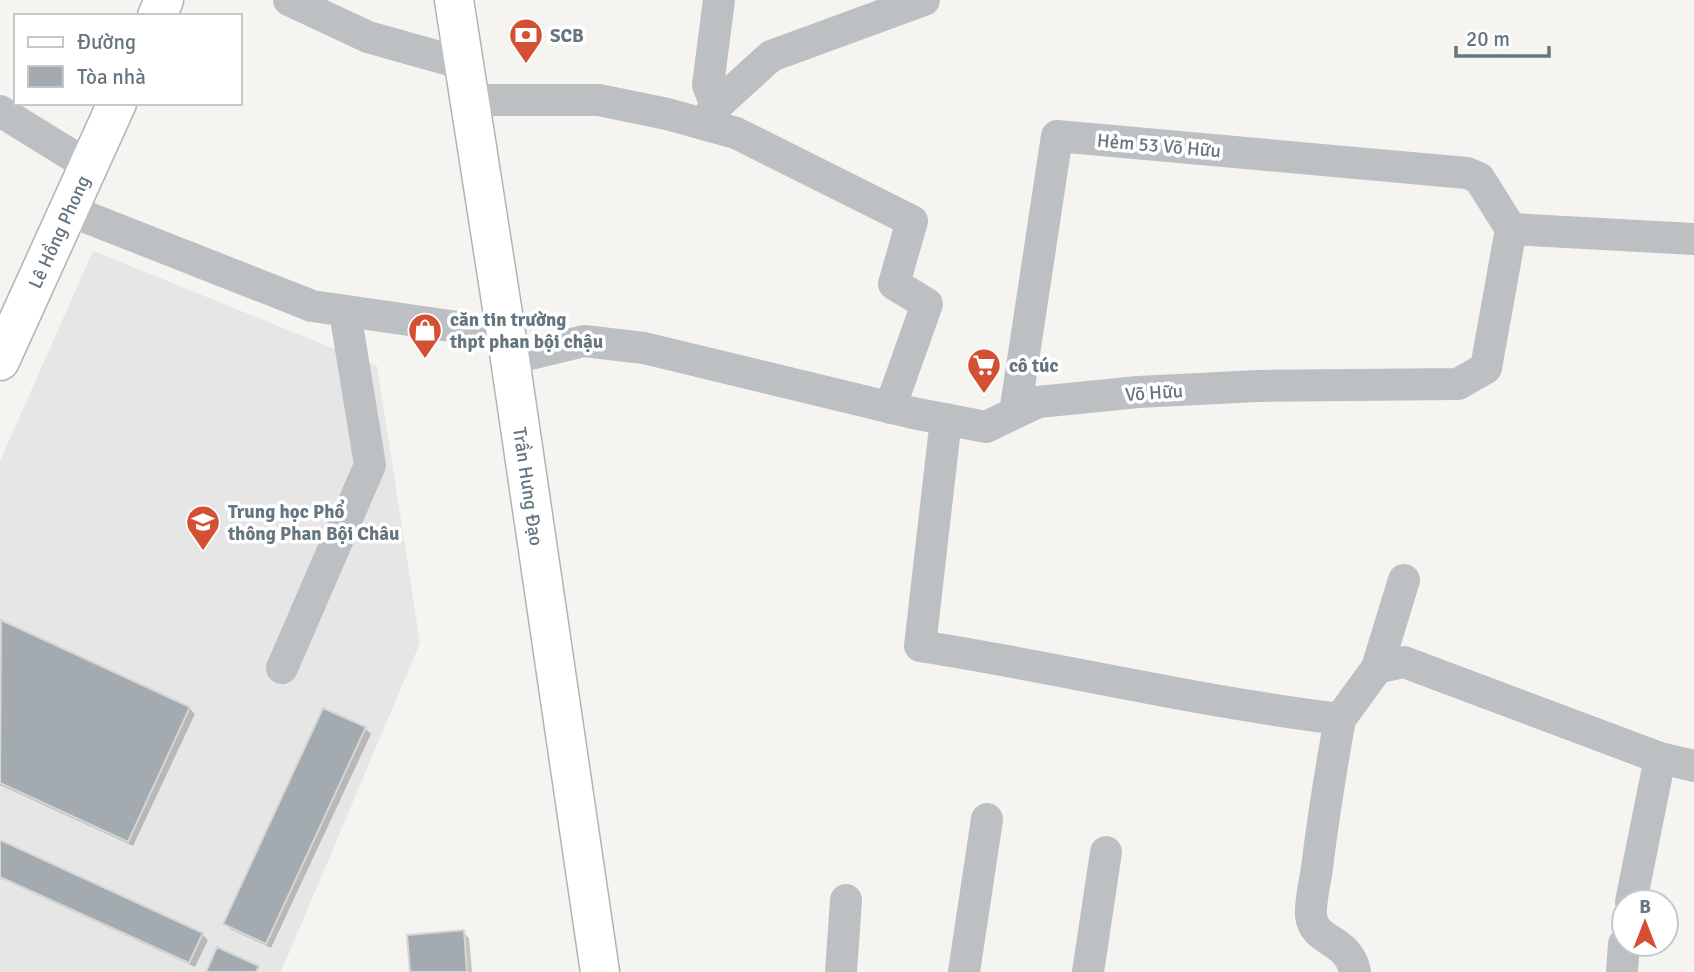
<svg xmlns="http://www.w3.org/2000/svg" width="1694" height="972" viewBox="0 0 1694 972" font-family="Signika,sans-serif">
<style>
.built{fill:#e5e6e5}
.shadow{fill:#0003}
.building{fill:#a4abb0;stroke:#d6d6d4;stroke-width:2}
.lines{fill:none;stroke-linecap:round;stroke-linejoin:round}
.major-casing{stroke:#b0b4b7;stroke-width:41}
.minor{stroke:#bcc0c3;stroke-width:32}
.major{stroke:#fff;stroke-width:38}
.labels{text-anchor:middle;stroke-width:7;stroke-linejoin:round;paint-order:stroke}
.poi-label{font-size:19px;font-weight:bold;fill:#667680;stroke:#fff;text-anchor:start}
.street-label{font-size:19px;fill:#667680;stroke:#fff}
</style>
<rect width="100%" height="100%" fill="#f5f4f1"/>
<!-- built -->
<path class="built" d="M 93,251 L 377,366 L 420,643 L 281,972 L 0,972 L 0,461 Z"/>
<!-- shadow -->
<path class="shadow" d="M 2,623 L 189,708 L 195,714 L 133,846 L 0,785 L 0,627 Z
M 365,728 L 371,734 L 271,948 L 230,929 L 225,923 Z
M 0,842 L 202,934 L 208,940 L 195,967 L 0,878 Z
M 463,932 L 469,938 L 472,972 L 412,972 Z"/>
<!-- building -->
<path class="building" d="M 1,620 L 190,707 L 128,842 L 0,783 Z
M 323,708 L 366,727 L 266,944 L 223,924 Z
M 0,840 L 203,933 L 189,963 L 0,877 Z
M 464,930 L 467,972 L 410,972 L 407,935 Z
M 217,947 L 259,966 L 256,972 L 206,972 Z"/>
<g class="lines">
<!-- major casing -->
<g class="major-casing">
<g id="major">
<path id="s1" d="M 454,0 L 510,359 L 600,972"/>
<path d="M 157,16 L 164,0"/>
<path id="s2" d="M 0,361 L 117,103"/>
</g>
</g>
<!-- minor -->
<path class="minor" d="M 289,0 L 368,37 L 464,64
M 470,100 L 599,100 L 667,114 L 736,133 L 912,221 L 894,284 L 927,304 L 890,408
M 716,106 L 708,85 L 719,0
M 0,111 L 89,166
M 703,124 L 716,106 L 771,56 L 924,0
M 68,210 L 312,306 L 506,334
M 510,359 L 584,341 L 644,348 L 913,413 L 986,427 L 1038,402 L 1138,392 L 1257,386 L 1458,384 L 1486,368 L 1511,229 L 1694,239
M 1015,413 L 1057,136 L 1467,173 L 1479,178 L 1511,229
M 946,419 L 920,646 C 1061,668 1199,702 1340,719 C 1331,769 1323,818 1317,868 C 1315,883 1310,901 1311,916 C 1314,943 1349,938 1355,972
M 282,668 L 370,465 L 345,312
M 1377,668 L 1404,580
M 1340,719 L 1377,668 L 1404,662 L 1660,758 L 1694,766
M 1631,902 L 1660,758
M 841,972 L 846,900
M 964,972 L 987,819
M 1088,972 L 1106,852
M 1622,972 L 1624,944"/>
<!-- major -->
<use href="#major" class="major"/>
</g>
<!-- icons -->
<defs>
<g id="bank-pin" transform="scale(1.75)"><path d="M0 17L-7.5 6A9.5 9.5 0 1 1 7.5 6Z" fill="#d35033" stroke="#fff"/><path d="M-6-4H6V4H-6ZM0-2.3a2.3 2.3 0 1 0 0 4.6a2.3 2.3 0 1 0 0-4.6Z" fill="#fff"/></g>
<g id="shop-pin" transform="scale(1.75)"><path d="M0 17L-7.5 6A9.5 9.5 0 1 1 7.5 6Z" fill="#d35033" stroke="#fff"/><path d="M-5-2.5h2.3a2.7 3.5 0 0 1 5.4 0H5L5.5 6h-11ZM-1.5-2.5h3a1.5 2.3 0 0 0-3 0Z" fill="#fff"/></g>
<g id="supermarket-pin" transform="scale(1.75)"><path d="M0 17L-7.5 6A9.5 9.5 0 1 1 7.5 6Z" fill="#d35033" stroke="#fff"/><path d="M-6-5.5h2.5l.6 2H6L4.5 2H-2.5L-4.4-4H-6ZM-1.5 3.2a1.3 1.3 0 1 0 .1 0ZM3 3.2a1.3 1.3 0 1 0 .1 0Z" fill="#fff"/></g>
<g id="school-pin" transform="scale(1.75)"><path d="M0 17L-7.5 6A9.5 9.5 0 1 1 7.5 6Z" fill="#d35033" stroke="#fff"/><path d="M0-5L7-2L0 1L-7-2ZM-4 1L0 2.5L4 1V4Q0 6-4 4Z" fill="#fff"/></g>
</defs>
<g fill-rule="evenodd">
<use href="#bank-pin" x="526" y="35"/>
<use href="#shop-pin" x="425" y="330"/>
<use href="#supermarket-pin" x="984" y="365"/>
<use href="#school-pin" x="203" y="522"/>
</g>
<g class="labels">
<!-- poi labels -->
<g class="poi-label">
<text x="550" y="42">SCB</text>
<text x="450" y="326">căn tin trường<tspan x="450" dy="22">thpt phan bội chậu</tspan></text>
<text x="1009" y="372">cô túc</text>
<text x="228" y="518">Trung học Phổ<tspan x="228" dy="22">thông Phan Bội Châu</tspan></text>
</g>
<!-- street labels -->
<g class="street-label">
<text transform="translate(1159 145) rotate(5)" y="7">Hẻm 53 Võ Hữu</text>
<text dy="7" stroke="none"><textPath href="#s2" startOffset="142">Lê Hồng Phong</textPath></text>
<text transform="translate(1154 392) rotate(-4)" y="7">Võ Hữu</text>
<text dy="7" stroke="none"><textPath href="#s1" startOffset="492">Trần Hưng Đạo</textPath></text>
</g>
</g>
<!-- legend -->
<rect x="14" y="14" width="228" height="91" fill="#ffffff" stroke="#c2c8cc" stroke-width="2"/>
<rect x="28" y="37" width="35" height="10" fill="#ffffff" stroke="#c2c8cc" stroke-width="2"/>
<text x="77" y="49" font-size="21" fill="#667680">Đường</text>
<rect x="28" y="66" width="35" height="21" fill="#a4abb0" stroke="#c2c8cc" stroke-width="2"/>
<text x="77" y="84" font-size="21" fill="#667680">Tòa nhà</text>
<!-- north arrow -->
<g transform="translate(1645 923)"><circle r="33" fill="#ffffff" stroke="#c2c8cc" stroke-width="2"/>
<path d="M0-5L12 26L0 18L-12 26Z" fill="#d35033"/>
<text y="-10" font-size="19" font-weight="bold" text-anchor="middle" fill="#667680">B</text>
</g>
<!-- scale -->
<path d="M1456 46v10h93v-10" fill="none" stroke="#667680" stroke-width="3.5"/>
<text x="1466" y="46" font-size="21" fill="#667680" stroke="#ffffff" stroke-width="5" paint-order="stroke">20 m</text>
</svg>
